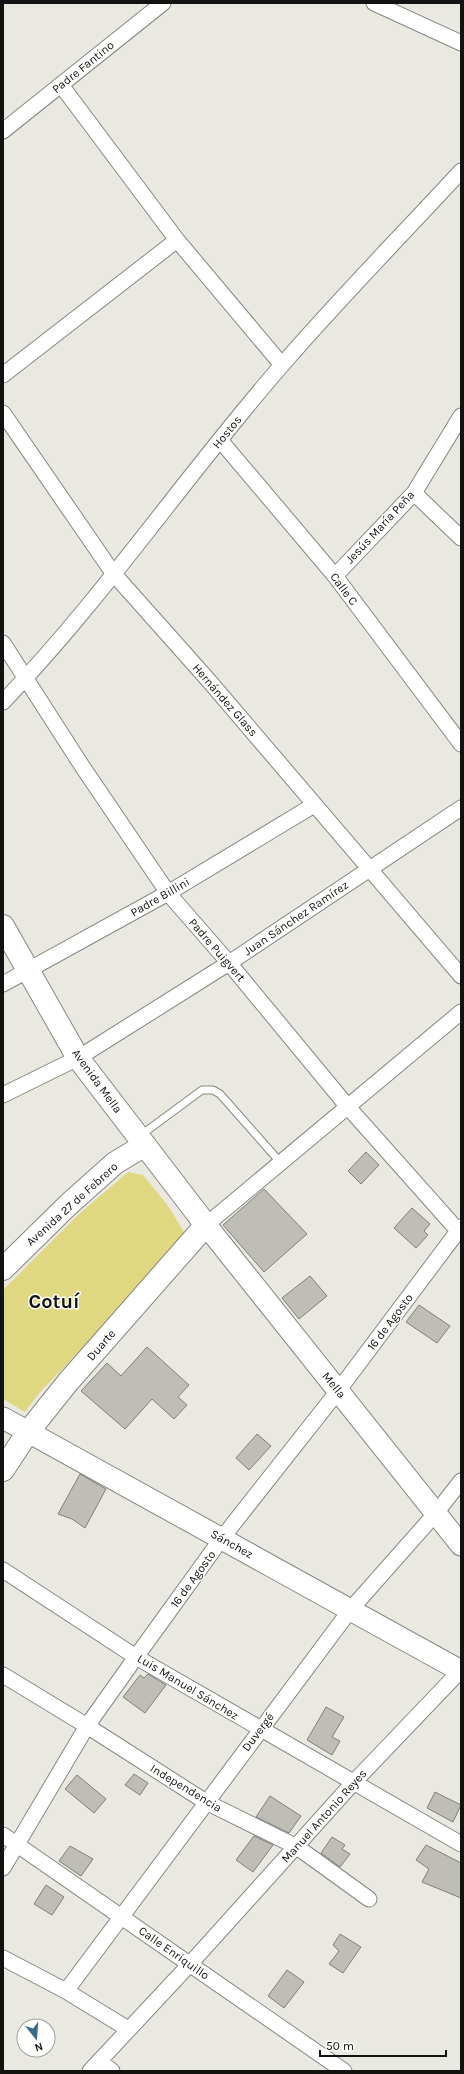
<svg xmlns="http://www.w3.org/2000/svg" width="464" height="2074" viewBox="0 0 464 2074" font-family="Karla,sans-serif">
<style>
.green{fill:#e0d781}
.building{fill:#bebeb6;stroke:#808079}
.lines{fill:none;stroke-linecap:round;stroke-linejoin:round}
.lane-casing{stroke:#878680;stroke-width:9}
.street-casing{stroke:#878680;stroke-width:17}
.secondary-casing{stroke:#878680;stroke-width:23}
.primary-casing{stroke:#878680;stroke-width:24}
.lane{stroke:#fff;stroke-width:7}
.street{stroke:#fff;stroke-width:15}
.secondary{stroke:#fff;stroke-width:21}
.primary{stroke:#fff;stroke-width:22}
.labels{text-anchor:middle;stroke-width:3;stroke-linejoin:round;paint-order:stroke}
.street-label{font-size:12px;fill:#121210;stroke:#fffffe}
.town-label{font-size:20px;font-weight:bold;fill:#121210;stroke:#fffffe}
</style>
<rect width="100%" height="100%" fill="#e9e8e1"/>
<!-- green -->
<path class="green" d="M 128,1172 L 143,1175 L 168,1206 L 186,1235 L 147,1281 L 40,1392 L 25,1412 L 3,1399 L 3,1290 L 79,1214 Z"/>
<!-- building -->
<path class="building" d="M 366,1152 L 379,1165 L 361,1184 L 348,1171 Z
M 264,1189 L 307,1234 L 264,1272 L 223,1225 Z
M 412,1208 L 430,1224 L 424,1231 L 428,1235 L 416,1248 L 394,1228 Z
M 310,1276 L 327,1296 L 299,1319 L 282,1298 Z
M 419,1305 L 450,1326 L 437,1343 L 406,1322 Z
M 147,1347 L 189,1385 L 178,1397 L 187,1405 L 174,1419 L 152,1399 L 125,1429 L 81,1391 L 107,1363 L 121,1376 Z
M 257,1434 L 271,1446 L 249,1470 L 236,1458 Z
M 80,1474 L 106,1489 L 85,1528 L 72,1519 L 58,1514 Z
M 148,1674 L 166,1685 L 145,1713 L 123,1697 L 140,1675 L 144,1678 Z
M 326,1707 L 344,1717 L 332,1737 L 340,1741 L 332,1755 L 307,1740 Z
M 134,1774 L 148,1783 L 140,1795 L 125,1785 Z
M 77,1775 L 106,1799 L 94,1813 L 65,1789 Z
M 435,1792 L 461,1805 L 453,1822 L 427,1808 Z
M 270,1796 L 301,1816 L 289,1833 L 256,1817 Z
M 254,1836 L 273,1845 L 253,1872 L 236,1860 Z
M 332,1837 L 345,1845 L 342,1849 L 350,1854 L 340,1867 L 321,1853 Z
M 426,1845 L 461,1863 L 461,1898 L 422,1882 L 429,1869 L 416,1860 Z
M 70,1846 L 93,1859 L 81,1876 L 59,1861 Z
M 46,1885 L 64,1897 L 52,1915 L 34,1904 Z
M 340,1934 L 361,1947 L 343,1973 L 329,1964 L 339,1951 L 333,1945 Z
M 287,1970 L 304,1982 L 284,2008 L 268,1996 Z"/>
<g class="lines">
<!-- lane casing -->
<g class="lane-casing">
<path id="lane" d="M 141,1135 L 202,1090 L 213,1090 L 220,1094 L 280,1162"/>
</g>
<!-- street casing -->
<g class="street-casing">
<path id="street" d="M 374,3 L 461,43
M 61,85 L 177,240 L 282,365
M 3,131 L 163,3
M 3,375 L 177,240
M 3,413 L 113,573 L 210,682 L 461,976
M 220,440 L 335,576 L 461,744
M 414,493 L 461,538
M 335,576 L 414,493 L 461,416
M 3,643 L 82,766 L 168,893 L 229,963 L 348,1107 L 461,1234
M 3,702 C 104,597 186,475 282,365 C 339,299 401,236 461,171
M 3,984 L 168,893 L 314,805
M 3,1095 L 78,1058 L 229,963 L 461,808
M 206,1225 L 461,1012
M 3,1570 L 136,1657 L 461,1844
M 3,1675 L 87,1726 L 206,1802 L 297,1847 L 369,1899
M 3,1835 L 344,2071
M 3,1868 L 87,1726 L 136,1657 L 222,1538 L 338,1391 L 461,1227
M 3,1958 L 66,1991 L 128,2029
M 66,1991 L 351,1609 L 436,1513 L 461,1481
M 99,2061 L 112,2071
M 90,2071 L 190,1964 L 353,1783 L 461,1670"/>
</g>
<!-- secondary casing -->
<g class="secondary-casing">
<path id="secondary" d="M 206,1225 L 461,1545
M 3,1418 L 461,1671"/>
</g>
<!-- primary casing -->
<g class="primary-casing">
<path id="primary" d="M 3,926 L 78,1058 L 206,1225 L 68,1382 L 28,1432 L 3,1470
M 3,1269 L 68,1205 L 115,1163 L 145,1145"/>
</g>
<!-- lane -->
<use href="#lane" class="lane"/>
<!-- street -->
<use href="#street" class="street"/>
<!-- secondary -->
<use href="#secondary" class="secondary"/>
<!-- primary -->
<use href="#primary" class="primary"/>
</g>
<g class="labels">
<!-- street labels -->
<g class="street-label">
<text transform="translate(83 67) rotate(-39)" y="4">Padre Fantino</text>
<text transform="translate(227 432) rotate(-51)" y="4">Hostos</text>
<text transform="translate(380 527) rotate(-47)" y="4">Jesús María Peña</text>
<text transform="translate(344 589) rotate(53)" y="4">Calle C</text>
<text transform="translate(225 700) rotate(49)" y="4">Hernández Glass</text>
<text transform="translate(160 897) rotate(-30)" y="4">Padre Billini</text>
<text transform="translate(296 918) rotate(-34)" y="4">Juan Sánchez Ramírez</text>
<text transform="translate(217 950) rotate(49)" y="4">Padre Puigvert</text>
<text transform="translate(97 1081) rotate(54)" y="4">Avenida Mella</text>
<text transform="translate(72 1204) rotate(-42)" y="4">Avenida 27 de Febrero</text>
<text transform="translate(390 1322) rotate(-53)" y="4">16 de Agosto</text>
<text transform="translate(101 1345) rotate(-49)" y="4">Duarte</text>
<text transform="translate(334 1385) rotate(51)" y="4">Mella</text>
<text transform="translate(232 1544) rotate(29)" y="4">Sánchez</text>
<text transform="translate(193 1579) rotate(-54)" y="4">16 de Agosto</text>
<text transform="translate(188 1687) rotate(31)" y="4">Luis Manuel Sánchez</text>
<text transform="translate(258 1732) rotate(-53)" y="4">Duvergé</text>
<text transform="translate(186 1788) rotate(31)" y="4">Independencia</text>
<text transform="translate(324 1816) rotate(-48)" y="4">Manuel Antonio Reyes</text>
<text transform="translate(174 1953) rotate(35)" y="4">Calle Enriquillo</text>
</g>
<!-- town labels -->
<g class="town-label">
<text x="54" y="1308">Cotuí</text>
</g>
</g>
<!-- border -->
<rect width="464" height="2074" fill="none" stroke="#121210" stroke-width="8"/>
<!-- north arrow -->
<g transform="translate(36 2038) rotate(163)"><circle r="19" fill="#fffffe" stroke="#a0a09f"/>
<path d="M0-3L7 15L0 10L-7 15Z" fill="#376d89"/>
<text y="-6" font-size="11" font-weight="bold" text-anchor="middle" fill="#121210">N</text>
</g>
<!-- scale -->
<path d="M320 2050v6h126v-6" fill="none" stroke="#121210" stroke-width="2"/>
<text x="326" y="2050" font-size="12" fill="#121210" stroke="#fffffe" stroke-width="3" paint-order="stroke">50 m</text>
</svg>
